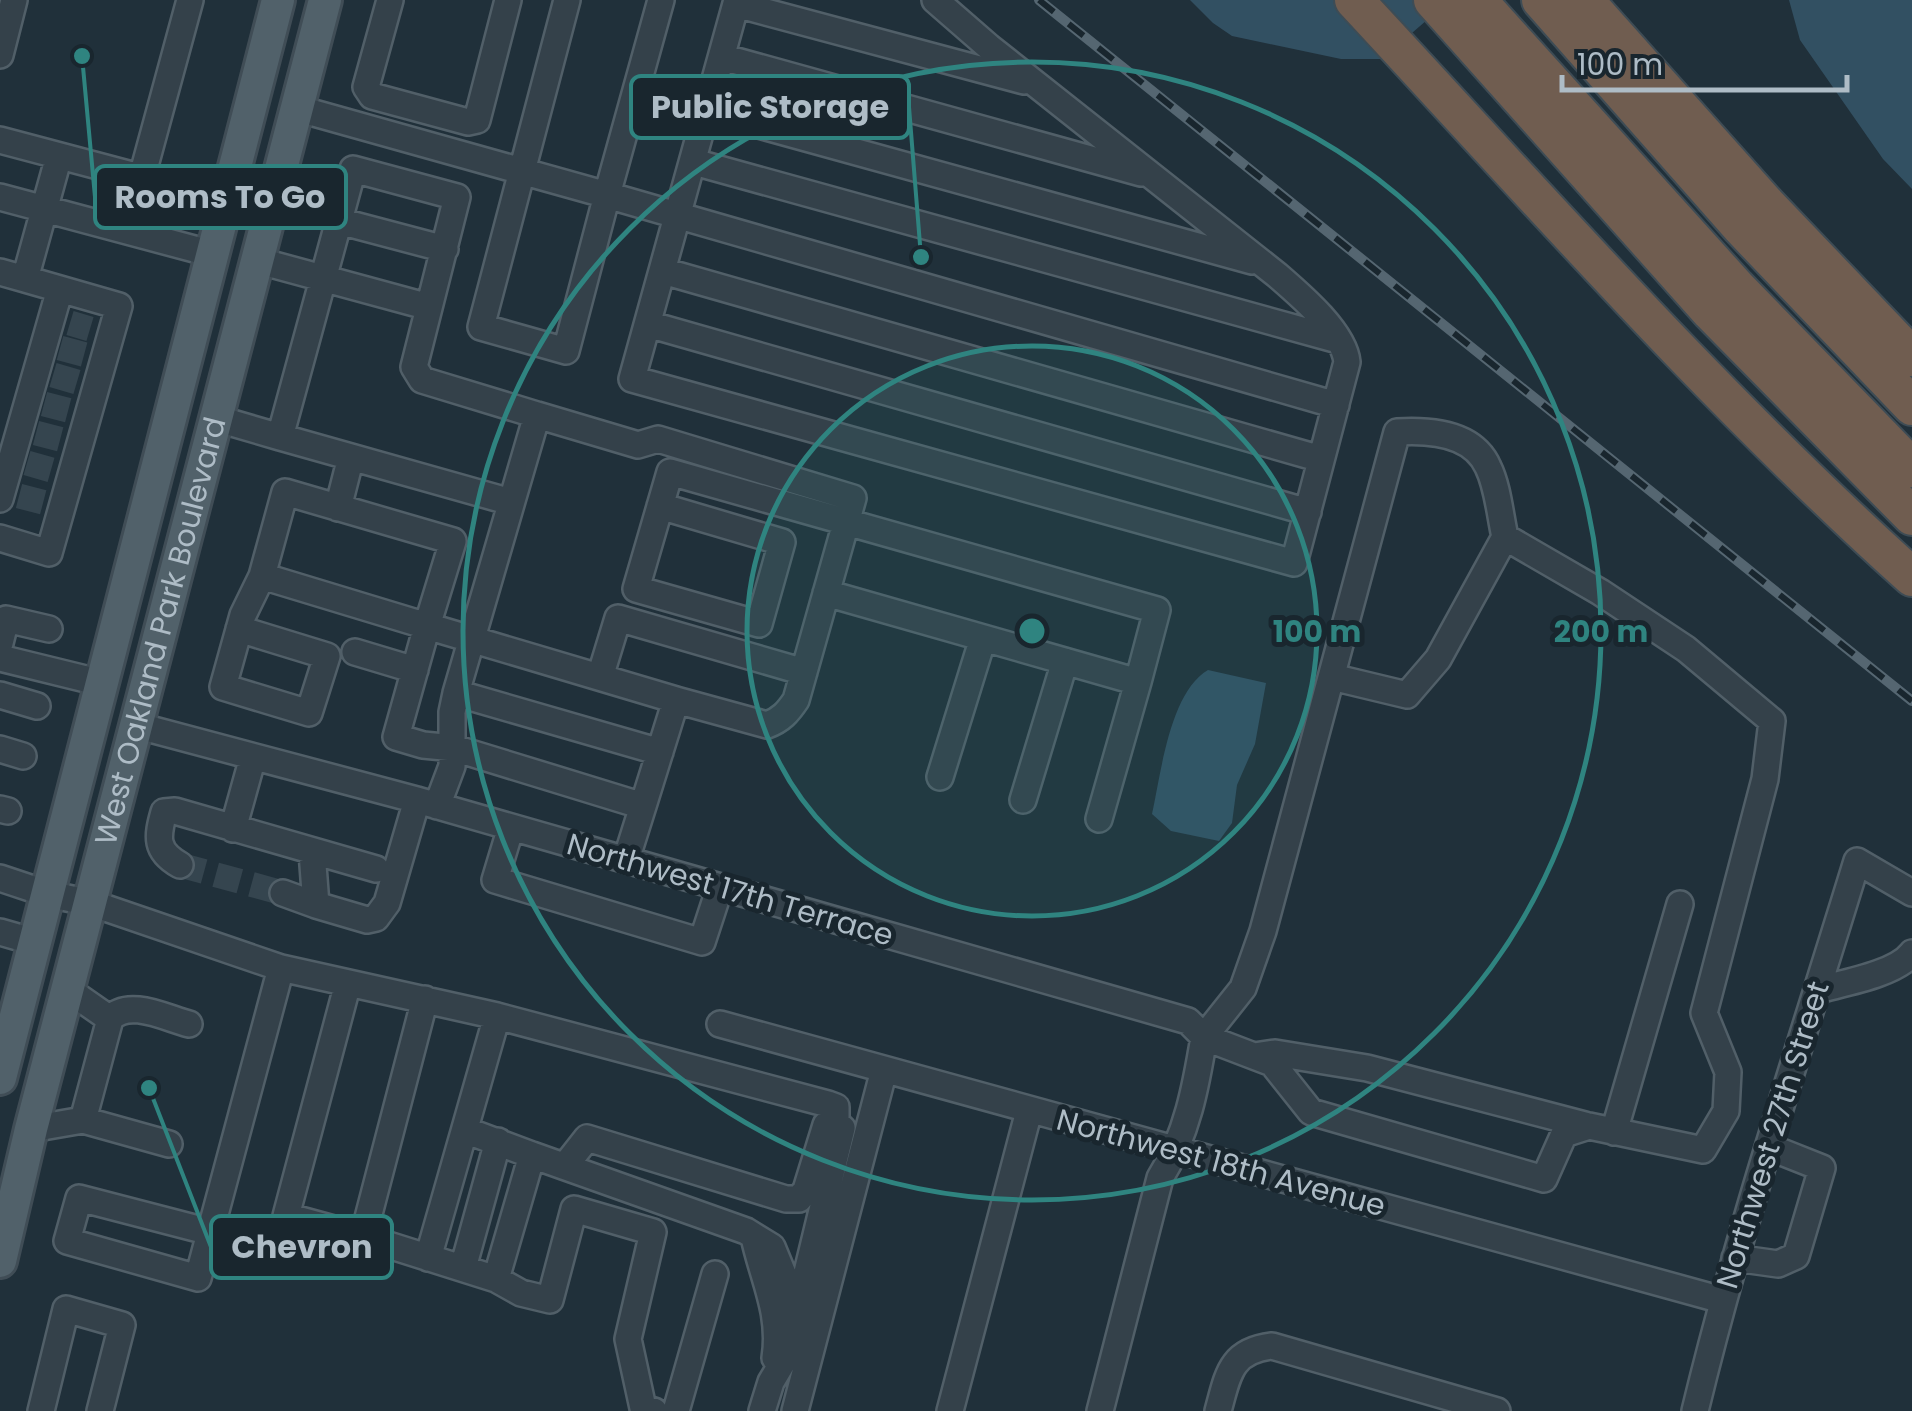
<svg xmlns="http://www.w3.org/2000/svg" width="1912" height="1411" viewBox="0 0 1912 1411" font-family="Poppins,sans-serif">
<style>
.water{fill:#325062}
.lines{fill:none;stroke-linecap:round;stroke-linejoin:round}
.minor-tunnel{stroke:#35454f;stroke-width:25;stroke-dasharray:25 12;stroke-linecap:butt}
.minor-casing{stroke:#515f68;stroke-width:30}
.major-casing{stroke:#404d56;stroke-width:38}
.highway-casing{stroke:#3e4c55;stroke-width:42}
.minor{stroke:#34414a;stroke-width:25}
.major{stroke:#51616a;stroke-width:32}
.highway{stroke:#705d50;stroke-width:38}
.rail-casing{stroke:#556671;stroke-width:10}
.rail{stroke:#19262e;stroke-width:6;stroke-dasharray:19;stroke-linecap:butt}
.ring{fill:none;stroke:#2f8480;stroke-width:5}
.labels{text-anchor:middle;stroke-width:10;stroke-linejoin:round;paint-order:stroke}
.street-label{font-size:30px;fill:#aebcc6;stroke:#19262e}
.centre{fill:#2f8480;stroke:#19262e;stroke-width:5}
.ring-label{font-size:30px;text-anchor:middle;font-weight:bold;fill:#2f8480;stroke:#19262e;stroke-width:10;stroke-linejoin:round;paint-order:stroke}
.leader{fill:none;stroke:#2f8480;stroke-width:4}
.callout-dot{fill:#2f8480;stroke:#19262e;stroke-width:4}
.callout{fill:#19262e;stroke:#2f8480;stroke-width:4}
.callout-label{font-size:32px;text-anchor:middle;font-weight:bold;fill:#aebcc6}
</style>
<rect width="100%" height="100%" fill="#20303a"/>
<!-- water -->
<path class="water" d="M 1190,0 L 1450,0 L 1382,59 L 1341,59 L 1232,36 L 1213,23 Z
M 1789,0 L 1912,0 L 1912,189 L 1883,159 L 1800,40 Z
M 1208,670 L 1266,683 L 1255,744 L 1237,785 L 1232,823 L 1219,841 L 1171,831 L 1152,814 C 1161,773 1170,692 1208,670 Z"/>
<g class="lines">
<!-- minor-tunnel -->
<path class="minor-tunnel" d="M 70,323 L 90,329
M 60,348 L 86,355
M 53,375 L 80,383
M 44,404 L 71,411
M 36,433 L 63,440
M 27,463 L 55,471
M 19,496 L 46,503
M 180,865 L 283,893"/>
<!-- minor casing -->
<g class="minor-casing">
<path id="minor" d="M 390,0 L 366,87 L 372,96 L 468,122 L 477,120 L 508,0
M 567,0 L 481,327 L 566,351 L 607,195 L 1336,405
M 737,0 L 632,379 L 1294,563 L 1347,362 C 1344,332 1300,295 1277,275 L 989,47 L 935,0
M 736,4 L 1024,81
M 0,55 L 14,0
M 722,57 L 1141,173
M 296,108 L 607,195 L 661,0
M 708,111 L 1252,261
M 0,140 L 132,175 L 143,173 L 190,0
M 694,162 L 1338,340
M 0,197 L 213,254
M 339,221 L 445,249
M 256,260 L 429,307
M 663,271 L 1321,459
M 0,272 L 25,279 L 59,156
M 648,324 L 1308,512
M 537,415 L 638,445 L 658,439 L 853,498 L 796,700 C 788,712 781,720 767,725 L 676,700
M 215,418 L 280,437 L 353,169 L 457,197 L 414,367 L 422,380 L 537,415 L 456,693 L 452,712 L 452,766 L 437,806
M 280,437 L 511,502
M 0,499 L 60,289
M 660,506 L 782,542 L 759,624 L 636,589 L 670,472 L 1157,610 L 1138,682 L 826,593
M 338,508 L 351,457
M 0,538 L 49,553 L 119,306 L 25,279
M 239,629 L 327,656 L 309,713 L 223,687 L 243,615 L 262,576 L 285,492 L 453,541 L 427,626 L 262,576
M 0,643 L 6,619 L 49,629
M 355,652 L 415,670
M 0,658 L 102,683
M 600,677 L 618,618 L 804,672
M 1332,677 L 1407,695 L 1438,659 L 1505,537 C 1500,515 1498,487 1488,467 C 1473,433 1429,430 1397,432 L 1263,931 L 1243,988 L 1204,1037 L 1272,1063 L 1311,1112 L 1544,1179 L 1564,1134 L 1589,1126 L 1703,1150 L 1726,1111 L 1728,1072 L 1704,1013 L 1765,779 L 1772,721 L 1686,649 L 1600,592 L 1505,537
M 456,693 L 660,752
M 0,695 L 37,706
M 135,725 L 417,800 L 1188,1021 L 1204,1037 C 1196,1086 1187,1135 1160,1178 L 1100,1411
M 0,749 L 23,756
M 940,777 L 983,638
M 1023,800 L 1065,661
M 0,809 L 8,811
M 1099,819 L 1138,682
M 511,827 L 495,880 L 702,942 L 720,887
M 233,829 L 253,757
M 312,852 L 316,905 L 367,920 L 376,918 L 387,903 L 417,800
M 626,860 L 643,806 L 454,748 L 423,745 L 396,737 L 427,626 L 676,700 L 643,806
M 180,865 C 155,851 157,837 164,812 L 175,811 L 376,869
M 0,878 L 48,894 L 91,903 L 281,968 L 497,1016 L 428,1258
M 283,893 L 316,905
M 0,932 L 35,942
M 348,983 L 286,1216 L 363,1237 L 425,999
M 67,989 L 110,1019 L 83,1120
M 1818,990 C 1843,983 1896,974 1912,953
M 497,1016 L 828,1104 L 836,1107 L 836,1123
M 110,1019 C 128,998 166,1018 189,1024
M 720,1024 L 1722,1300
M 1254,1056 L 1275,1053 L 1367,1068 L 1585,1125
M 31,1129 L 83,1120 L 169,1144
M 1614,1132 L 1680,904
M 532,1155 L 746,1231 L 772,1247 L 788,1286 L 791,1313
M 565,1166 L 587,1138 L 786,1199 L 799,1199 L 806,1190 L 826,1125 L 836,1123 L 842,1128 L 787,1355 L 771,1382 L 762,1411
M 210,1232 L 79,1198 L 67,1241 L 198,1278 L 281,968
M 363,1237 L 496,1279 L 532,1155 L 465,1130
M 754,1237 C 763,1279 782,1313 775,1358
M 1735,1258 L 1778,1264 L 1796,1256 L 1822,1168 L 1769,1147
M 463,1268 L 498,1141
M 496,1279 L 521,1293 L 550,1300 L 574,1209 L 653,1232 L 628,1339 L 643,1408 L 654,1411
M 41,1411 L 66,1309 L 122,1325 L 100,1411
M 676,1411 L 715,1274
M 795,1411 L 884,1070
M 950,1411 L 1029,1111
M 1218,1411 C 1228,1375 1230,1351 1272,1346 L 1497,1411
M 1695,1411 C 1740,1225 1801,1044 1857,861 L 1912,893"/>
</g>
<!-- major casing -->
<g class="major-casing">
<g id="major">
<path d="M 0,1078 L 278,0"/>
<path id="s1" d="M 0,1261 L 31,1129 L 325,0"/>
</g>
</g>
<!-- highway casing -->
<g class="highway-casing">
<path id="highway" d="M 1354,0 C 1537,197 1711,396 1912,577
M 1433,0 L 1711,312 L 1912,516
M 1477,0 L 1736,287 L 1912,468
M 1541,0 L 1741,227 L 1912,406
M 1584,0 L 1766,204 L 1912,357"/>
</g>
<!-- minor -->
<use href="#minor" class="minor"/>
<!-- major -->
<use href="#major" class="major"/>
<!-- highway -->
<use href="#highway" class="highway"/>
<!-- rail casing -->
<g class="rail-casing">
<path id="rail" d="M 1039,0 L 1912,701"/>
</g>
<!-- rail -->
<use href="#rail" class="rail"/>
</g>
<!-- distance rings -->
<circle cx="1032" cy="631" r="285" fill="#2f8480" fill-opacity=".12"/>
<g class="ring">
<circle cx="1032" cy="631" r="285"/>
<circle cx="1032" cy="631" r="569"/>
</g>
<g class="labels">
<!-- street labels -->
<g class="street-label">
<text dy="10" stroke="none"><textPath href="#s1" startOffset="650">West Oakland Park Boulevard</textPath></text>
<text transform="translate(730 890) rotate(16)" y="10">Northwest 17th Terrace</text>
<text transform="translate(1773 1135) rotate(-73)" y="10">Northwest 27th Street</text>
<text transform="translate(1221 1163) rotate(15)" y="10">Northwest 18th Avenue</text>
</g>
</g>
<circle cx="1032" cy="631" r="15" class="centre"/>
<g class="ring-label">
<text x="1317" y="642">100 m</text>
<text x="1601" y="642">200 m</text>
</g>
<!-- callouts -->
<path class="leader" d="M921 257L909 107M82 56L95 197M149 1088L211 1247"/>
<g class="callout-dot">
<circle cx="921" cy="257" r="10"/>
<circle cx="82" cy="56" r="10"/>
<circle cx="149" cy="1088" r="10"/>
</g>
<g class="callout">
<rect x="631" y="76" width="278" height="62" rx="10"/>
<rect x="95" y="166" width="251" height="62" rx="10"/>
<rect x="211" y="1216" width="181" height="62" rx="10"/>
</g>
<g class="callout-label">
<text x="770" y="118">Public Storage</text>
<text x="220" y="208">Rooms To Go</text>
<text x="302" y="1258">Chevron</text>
</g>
<!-- scale -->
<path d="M1562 75v15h285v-15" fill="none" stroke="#aebcc6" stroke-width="5"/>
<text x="1577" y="75" font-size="30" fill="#aebcc6" stroke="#19262e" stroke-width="8" paint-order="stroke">100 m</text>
</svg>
